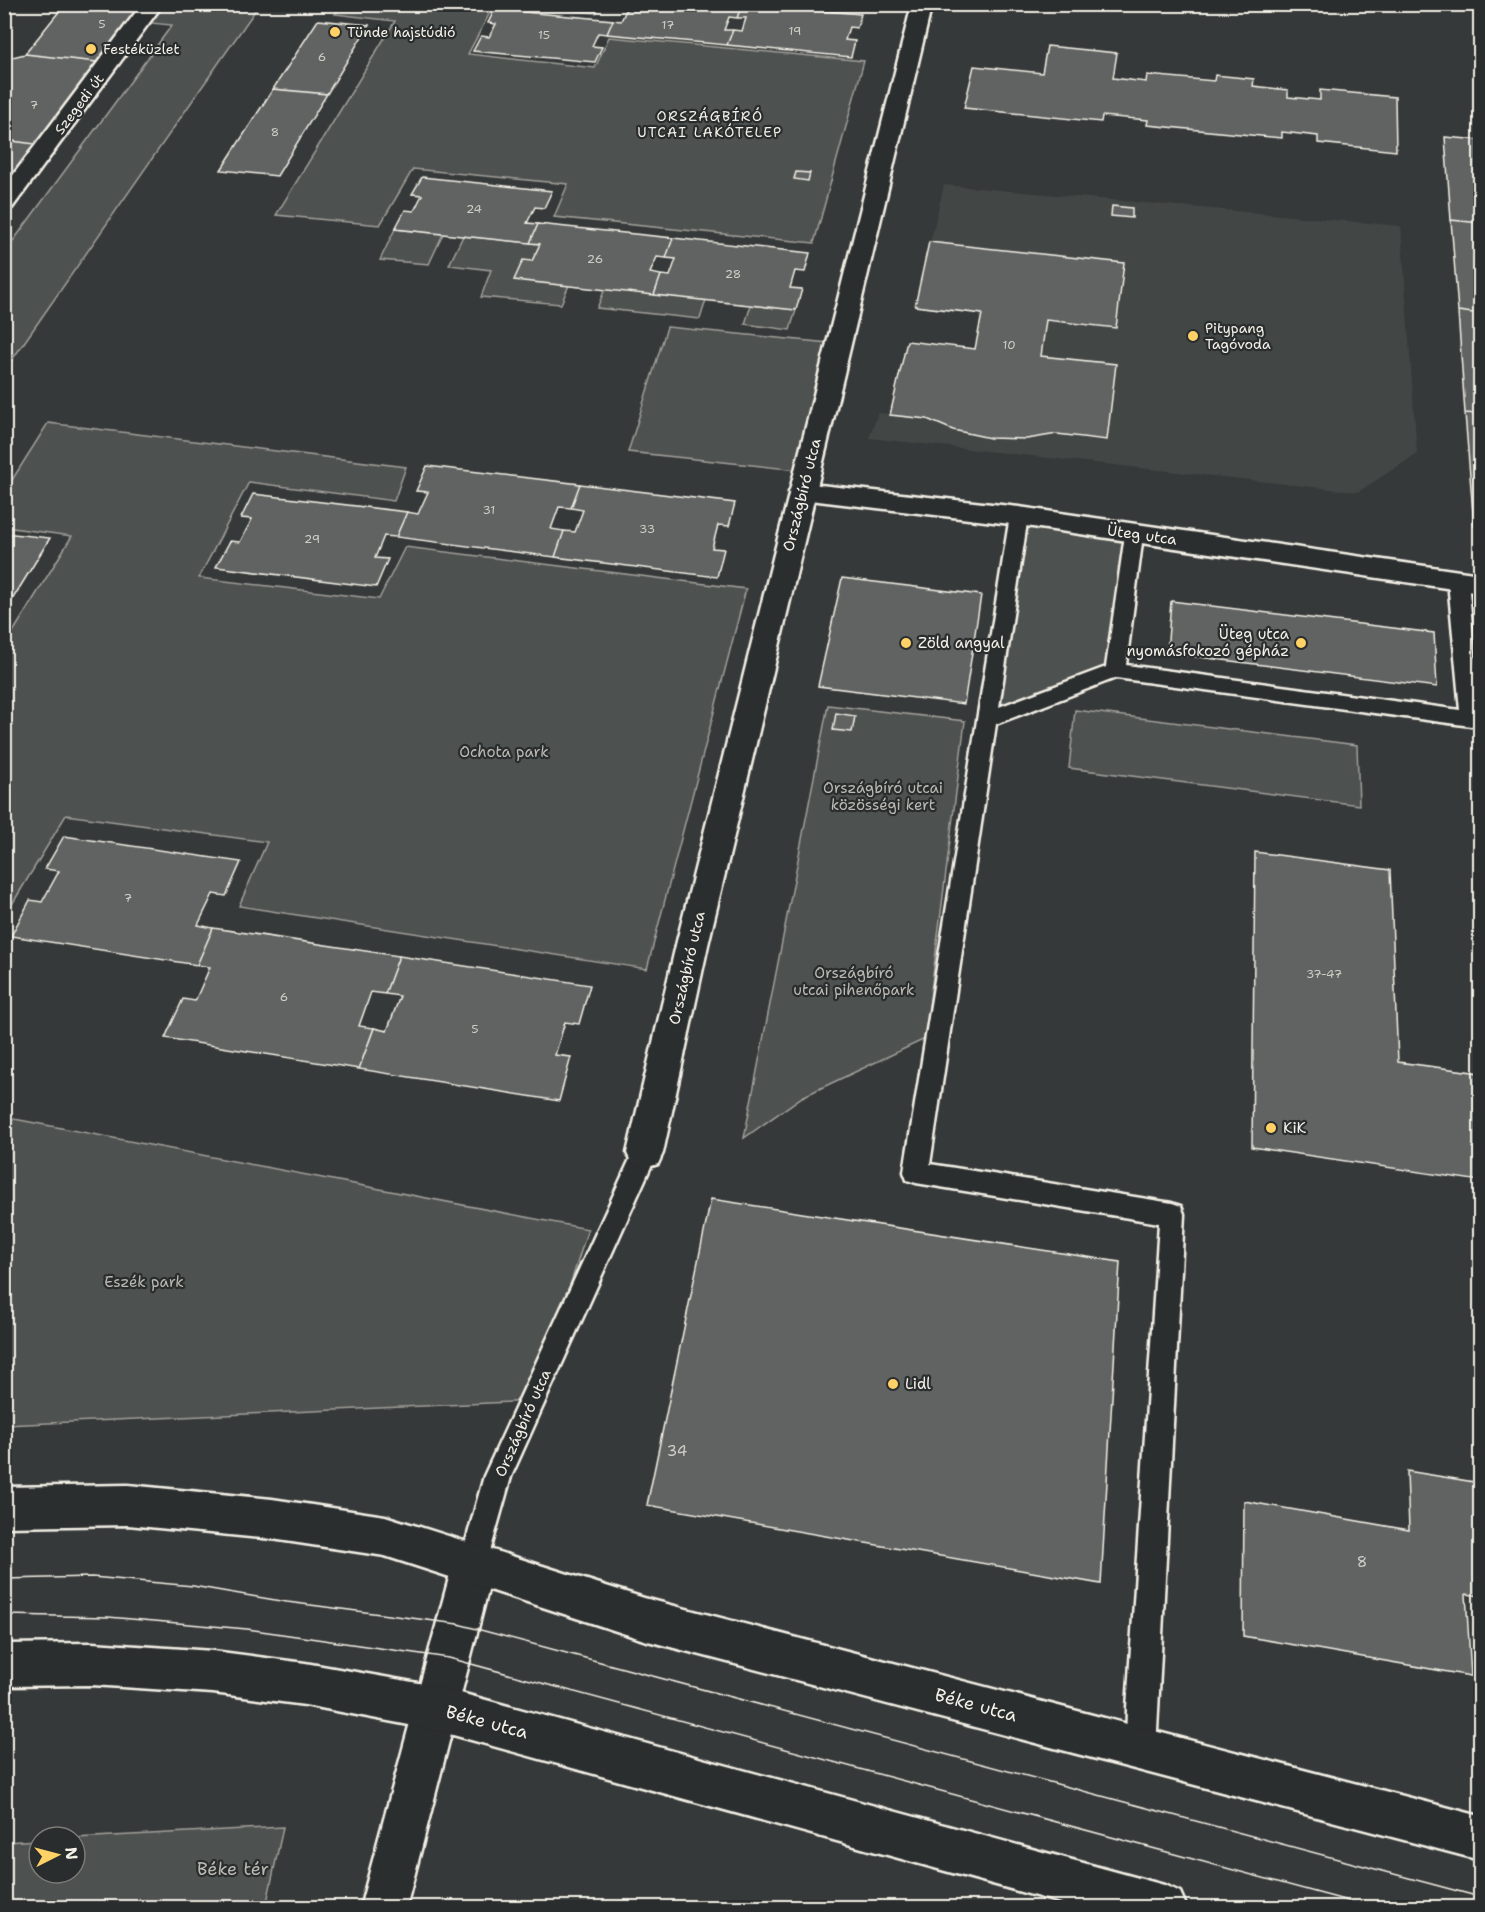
<svg xmlns="http://www.w3.org/2000/svg" width="1485" height="1912" viewBox="0 0 1485 1912" font-family="'Shantell Sans',sans-serif">
<style>
.built{fill:#434645}
.green{fill:#4e514f;stroke:#a1a19c;stroke-width:1.5}
.building{fill:#616362;stroke:#f4f1e8;stroke-width:1.5}
.lines{fill:none;stroke-linecap:round;stroke-linejoin:round}
.service-casing{stroke:#f4f1e8;stroke-width:5}
.pedestrian-casing{stroke:#f4f1e8;stroke-width:5}
.minor-casing{stroke:#f4f1e8;stroke-width:5}
.tertiary-casing{stroke:#f4f1e8;stroke-width:5}
.secondary-casing{stroke:#f4f1e8;stroke-width:5}
.service{fill:#2a2d2e;fill-rule:evenodd}
.pedestrian{fill:#2a2d2e;fill-rule:evenodd}
.minor{fill:#2a2d2e;fill-rule:evenodd}
.tertiary{fill:#2a2d2e;fill-rule:evenodd}
.secondary{fill:#2a2d2e;fill-rule:evenodd}
.tram{stroke:#f4f1e8;stroke-width:1.5}
.poi-dot{fill:#ffd166;stroke:#2a2d2e;stroke-width:2}
.labels{text-anchor:middle;stroke-width:4.5;stroke-linejoin:round;paint-order:stroke}
.number-label{font-size:12px;fill:#cfcec6}
.far-poi-label{font-size:14px;fill:#f4f1e8;stroke:#2a2d2e;text-anchor:start}
.far-street-label{font-size:14px;fill:#f4f1e8;stroke:#2a2d2e}
.far-neighbourhood-label{font-size:14px;letter-spacing:1.5px;fill:#f4f1e8;stroke:#2a2d2e}
.street-label{font-size:15px;fill:#f4f1e8;stroke:#2a2d2e}
.poi-label{font-size:15px;fill:#f4f1e8;stroke:#2a2d2e;text-anchor:start}
.park-label{font-size:15px;fill:#bab9b2;stroke:#2a2d2e}
.near-number-label{font-size:15px;fill:#cfcec6}
.near-street-label{font-size:18px;fill:#f4f1e8;stroke:#2a2d2e}
.near-park-label{font-size:18px;fill:#bab9b2;stroke:#2a2d2e}
</style>
<rect width="100%" height="100%" fill="#363939"/>
<filter id="ink" filterUnits="userSpaceOnUse"><feTurbulence type="fractalNoise" baseFrequency=".0167" numOctaves="2"/><feDisplacementMap in="SourceGraphic" scale="12" xChannelSelector="R" yChannelSelector="G"/><feConvolveMatrix kernelMatrix="1 2 1 2 8 2 1 2 1" color-interpolation-filters="sRGB"/></filter>
<g filter="url(#ink)">
<!-- built -->
<path class="built" d="M 944,185 L 1401,226 L 1417,454 L 1358,492 L 869,438 L 878,413 L 890,414 L 907,341 L 976,348 L 981,314 L 915,306 Z"/>
<!-- green -->
<path class="green" d="M 153,5 L 259,5 L 5,370 L 5,252 L 172,25 L 140,22 Z
M 342,5 L 494,5 L 468,54 L 595,68 L 609,37 L 864,61 L 814,243 L 554,217 L 568,184 L 413,169 L 380,225 L 276,215 L 395,21 L 335,14 Z
M 518,5 L 600,5 L 596,13 Z
M 395,229 L 443,234 L 429,264 L 380,260 Z
M 463,236 L 540,244 L 532,261 L 569,285 L 561,304 L 481,297 L 491,270 L 449,265 Z
M 605,289 L 706,300 L 700,319 L 597,308 Z
M 751,305 L 796,310 L 790,330 L 745,324 Z
M 667,327 L 839,344 L 808,471 L 628,452 Z
M 48,423 L 406,467 L 394,501 L 249,482 L 199,578 L 379,599 L 405,547 L 746,589 L 647,969 L 239,906 L 267,842 L 66,815 L 5,916 L 5,645 L 72,536 L 5,527 L 5,491 Z
M 1019,516 L 1134,535 L 1115,671 L 987,720 Z
M 828,705 L 965,721 L 925,1039 L 802,1097 L 744,1138 Z
M 1075,710 L 1357,745 L 1359,805 L 1069,768 Z
M 4,1117 L 588,1229 L 533,1401 L 5,1425 Z
M 283,1827 L 266,1907 L 5,1907 L 5,1842 L 39,1840 L 39,1873 L 75,1873 L 75,1838 Z"/>
<!-- building -->
<path class="building" d="M 65,4 L 142,4 L 97,62 L 25,54 Z
M 619,4 L 742,4 L 737,18 L 729,17 L 724,30 L 733,30 L 727,45 L 607,34 L 613,20 L 621,21 L 627,8 L 618,7 Z
M 742,4 L 861,14 L 857,28 L 849,27 L 845,40 L 855,41 L 851,57 L 727,45 L 733,30 L 742,31 L 746,18 L 737,18 Z
M 495,9 L 535,13 L 613,20 L 607,34 L 598,33 L 592,46 L 602,47 L 595,62 L 473,51 L 481,36 L 489,37 L 496,24 L 488,23 Z
M 318,20 L 369,25 L 327,94 L 273,89 Z
M 1047,46 L 1117,53 L 1113,78 L 1146,82 L 1147,75 L 1214,81 L 1215,75 L 1254,79 L 1253,86 L 1288,90 L 1288,97 L 1320,100 L 1320,90 L 1395,97 L 1396,151 L 1318,143 L 1318,136 L 1282,132 L 1282,138 L 1147,125 L 1148,120 L 1102,116 L 1101,122 L 964,108 L 974,66 L 1042,73 Z
M 25,54 L 97,62 L 35,144 L 4,140 L 4,59 Z
M 273,89 L 327,94 L 277,176 L 221,170 Z
M 1445,137 L 1480,140 L 1480,223 L 1451,220 Z
M 4,140 L 35,144 L 4,185 Z
M 796,172 L 810,173 L 808,181 L 794,179 Z
M 422,177 L 488,184 L 552,191 L 544,208 L 535,207 L 527,223 L 538,224 L 530,243 L 395,229 L 405,210 L 414,211 L 422,195 L 412,194 Z
M 1112,206 L 1132,208 L 1132,218 L 1111,216 Z
M 1451,220 L 1480,223 L 1480,314 L 1458,311 Z
M 538,224 L 605,231 L 673,238 L 666,258 L 657,257 L 650,273 L 661,275 L 654,295 L 514,280 L 523,260 L 532,261 L 540,244 L 530,243 Z
M 673,238 L 810,253 L 805,272 L 795,271 L 790,288 L 802,289 L 796,310 L 654,295 L 661,275 L 670,276 L 676,259 L 666,258 Z
M 929,242 L 1124,263 L 1116,328 L 1046,320 L 1041,356 L 1116,364 L 1107,440 L 1057,434 L 1027,439 L 990,438 L 953,430 L 927,419 L 890,415 L 907,341 L 975,349 L 982,314 L 915,306 Z
M 1458,311 L 1480,314 L 1480,414 L 1465,413 Z
M 1465,413 L 1480,414 L 1480,527 L 1474,526 Z
M 427,466 L 580,484 L 571,508 L 559,507 L 551,529 L 564,531 L 555,557 L 396,537 L 407,512 L 418,514 L 428,492 L 416,491 Z
M 580,484 L 735,503 L 729,526 L 718,525 L 712,548 L 724,549 L 717,577 L 555,557 L 564,531 L 575,532 L 583,510 L 571,508 Z
M 253,494 L 407,512 L 396,537 L 384,536 L 375,558 L 388,559 L 376,587 L 216,567 L 230,541 L 240,542 L 252,519 L 241,518 Z
M 4,533 L 50,538 L 4,613 Z
M 842,578 L 981,595 L 964,704 L 818,686 Z
M 1171,601 L 1434,633 L 1437,687 L 1167,653 Z
M 836,713 L 855,716 L 852,732 L 833,730 Z
M 64,836 L 241,862 L 226,896 L 213,894 L 198,925 L 213,928 L 197,965 L 11,936 L 30,900 L 42,902 L 59,871 L 45,869 Z
M 1255,852 L 1390,870 L 1398,1062 L 1480,1073 L 1480,1181 L 1252,1147 Z
M 213,928 L 399,956 L 385,994 L 371,992 L 359,1026 L 374,1028 L 359,1069 L 165,1038 L 183,999 L 195,1001 L 210,967 L 197,965 Z
M 399,956 L 590,985 L 579,1024 L 565,1022 L 555,1055 L 571,1057 L 559,1101 L 359,1069 L 374,1028 L 387,1031 L 400,996 L 385,994 Z
M 711,1199 L 1120,1262 L 1101,1584 L 647,1505 Z
M 1407,1471 L 1480,1483 L 1480,1596 L 1466,1594 L 1471,1676 L 1243,1636 L 1244,1501 L 1409,1530 Z"/>
<g class="lines">
<!-- service casing -->
<g class="service-casing">
<path id="service" d="M 1019,510 L 1026,512 L 1028,516 L 999,707 L 1106,667 L 1125,535 L 1127,531 L 1134,529 L 1141,531 L 1143,535 L 1126,665 L 1460,710 L 1448,581 L 1451,576 L 1458,575 L 1465,576 L 1468,581 L 1480,712 L 1478,724 L 1471,726 L 1116,678 L 996,724 L 930,1164 L 1172,1203 L 1181,1206 L 1184,1214 L 1156,1749 L 1152,1760 L 1141,1764 L 1130,1760 L 1126,1749 L 1127,1708 L 1159,1223 L 916,1183 L 907,1180 L 904,1172 L 1010,516 L 1012,512 Z
M 645,1143 L 654,1146 L 657,1153 L 511,1477 L 484,1573 L 474,1577 L 464,1573 L 460,1563 L 484,1476 L 636,1146 Z"/>
</g>
<!-- pedestrian casing -->
<g class="pedestrian-casing">
<path id="pedestrian" d="M 912,4 L 932,4 L 708,945 L 663,1153 L 658,1164 L 645,1168 L 632,1164 L 627,1153 L 676,945 Z"/>
</g>
<!-- minor casing -->
<g class="minor-casing">
<path id="minor" d="M 802,483 L 1019,507 L 1480,574 L 1480,593 L 1019,525 L 793,498 L 789,492 L 793,486 Z
M 474,1543 L 489,1549 L 495,1563 L 406,1908 L 360,1908 L 453,1563 L 459,1549 Z"/>
</g>
<!-- tertiary casing -->
<g class="tertiary-casing">
<path id="tertiary" d="M 142,4 L 163,4 L 12,208 L 4,210 L 4,187 Z"/>
</g>
<!-- secondary casing -->
<g class="secondary-casing">
<path id="secondary" d="M 128,1485 L 272,1499 L 385,1516 L 644,1598 L 1480,1816 L 1480,1860 L 644,1640 L 385,1556 L 272,1539 L 128,1525 L 4,1527 L 4,1487 Z
M 92,1643 L 213,1651 L 305,1663 L 435,1686 L 1164,1885 L 1180,1892 L 1187,1908 L 1079,1908 L 435,1730 L 305,1705 L 213,1693 L 92,1685 L 4,1686 L 4,1644 Z"/>
</g>
<!-- service -->
<use href="#service" class="service"/>
<!-- pedestrian -->
<use href="#pedestrian" class="pedestrian"/>
<!-- minor -->
<use href="#minor" class="minor"/>
<!-- tertiary -->
<use href="#tertiary" class="tertiary"/>
<!-- secondary -->
<use href="#secondary" class="secondary"/>
<!-- tram -->
<path class="tram" d="M 4,1579 L 92,1577 L 193,1586 L 287,1602 L 458,1624 L 1480,1897
M 4,1615 L 108,1617 L 247,1629 L 449,1658 L 1374,1908"/>
</g>
</g>
<!-- markers -->
<g class="poi-dot">
<circle cx="335" cy="32" r="6"/>
<circle cx="91" cy="49" r="6"/>
<circle cx="1193" cy="336" r="6"/>
<circle cx="906" cy="643" r="6"/>
<circle cx="1301" cy="643" r="6"/>
<circle cx="1271" cy="1128" r="6"/>
<circle cx="893" cy="1384" r="6"/>
</g>
<g class="labels">
<!-- number labels -->
<g class="number-label">
<text x="102" y="28">5</text>
<text x="668" y="29">17</text>
<text x="795" y="35">19</text>
<text x="544" y="39">15</text>
<text x="322" y="61">6</text>
<text x="34" y="109">7</text>
<text x="275" y="136">8</text>
<text x="474" y="213">24</text>
<text x="595" y="263">26</text>
<text x="733" y="278">28</text>
<text x="1009" y="349">10</text>
<text x="489" y="514">31</text>
<text x="647" y="533">33</text>
<text x="312" y="543">29</text>
<text x="128" y="902">7</text>
<text x="1324" y="978">37-47</text>
<text x="284" y="1001">6</text>
<text x="475" y="1033">5</text>
</g>
<!-- far-poi labels -->
<g class="far-poi-label">
<text x="347" y="37">Tünde hajstúdió</text>
<text x="103" y="54">Festéküzlet</text>
<text x="1205" y="333">Pitypang<tspan x="1205" dy="16">Tagóvoda</tspan></text>
</g>
<!-- far-street labels -->
<g class="far-street-label">
<text transform="translate(79 104) rotate(-53)" y="5">Szegedi út</text>
</g>
<!-- far-neighbourhood labels -->
<g class="far-neighbourhood-label">
<text x="710" y="121">ORSZÁGBÍRÓ<tspan x="710" dy="16">UTCAI LAKÓTELEP</tspan></text>
</g>
<!-- street labels -->
<g class="street-label">
<text transform="translate(802 495) rotate(-76)" y="5">Országbíró utca</text>
<text transform="translate(1142 535) rotate(8)" y="5">Üteg utca</text>
<text transform="translate(687 968) rotate(-77)" y="5">Országbíró utca</text>
<text transform="translate(523 1423) rotate(-66)" y="5">Országbíró utca</text>
</g>
<!-- poi labels -->
<g class="poi-label">
<text x="1289" y="639" text-anchor="end">Üteg utca<tspan x="1289" dy="17">nyomásfokozó gépház</tspan></text>
<text x="918" y="648">Zöld angyal</text>
<text x="1283" y="1133">KiK</text>
<text x="905" y="1389">Lidl</text>
</g>
<!-- park labels -->
<g class="park-label">
<text x="504" y="757">Ochota park</text>
<text x="883" y="793">Országbíró utcai<tspan x="883" dy="17">közösségi kert</tspan></text>
<text x="854" y="978">Országbíró<tspan x="854" dy="17">utcai pihenőpark</tspan></text>
<text x="144" y="1287">Eszék park</text>
</g>
<!-- near-number labels -->
<g class="near-number-label">
<text x="677" y="1456">34</text>
<text x="1362" y="1567">8</text>
</g>
<!-- near-street labels -->
<g class="near-street-label">
<text transform="translate(976 1705) rotate(15)" y="6">Béke utca</text>
<text transform="translate(487 1722) rotate(15)" y="6">Béke utca</text>
</g>
<!-- near-park labels -->
<g class="near-park-label">
<text x="233" y="1875">Béke tér</text>
</g>
</g>
<!-- margin -->
<rect width="1485" height="1912" fill="none" stroke="#2a2d2e" stroke-width="24"/>
<rect x="12" y="12" width="1461" height="1888" fill="none" stroke="#f4f1e8" stroke-width="2" filter="url(#ink)"/>
<!-- north arrow -->
<g transform="translate(57 1855) rotate(84)"><circle r="28" fill="#2a2d2e" stroke="#7b7b78" stroke-width="1.5"/>
<path d="M0-4.5L10 22L0 15L-10 22Z" fill="#ffd166"/>
<text y="-9" font-size="16" font-weight="bold" text-anchor="middle" fill="#f4f1e8">N</text>
</g>
</svg>
